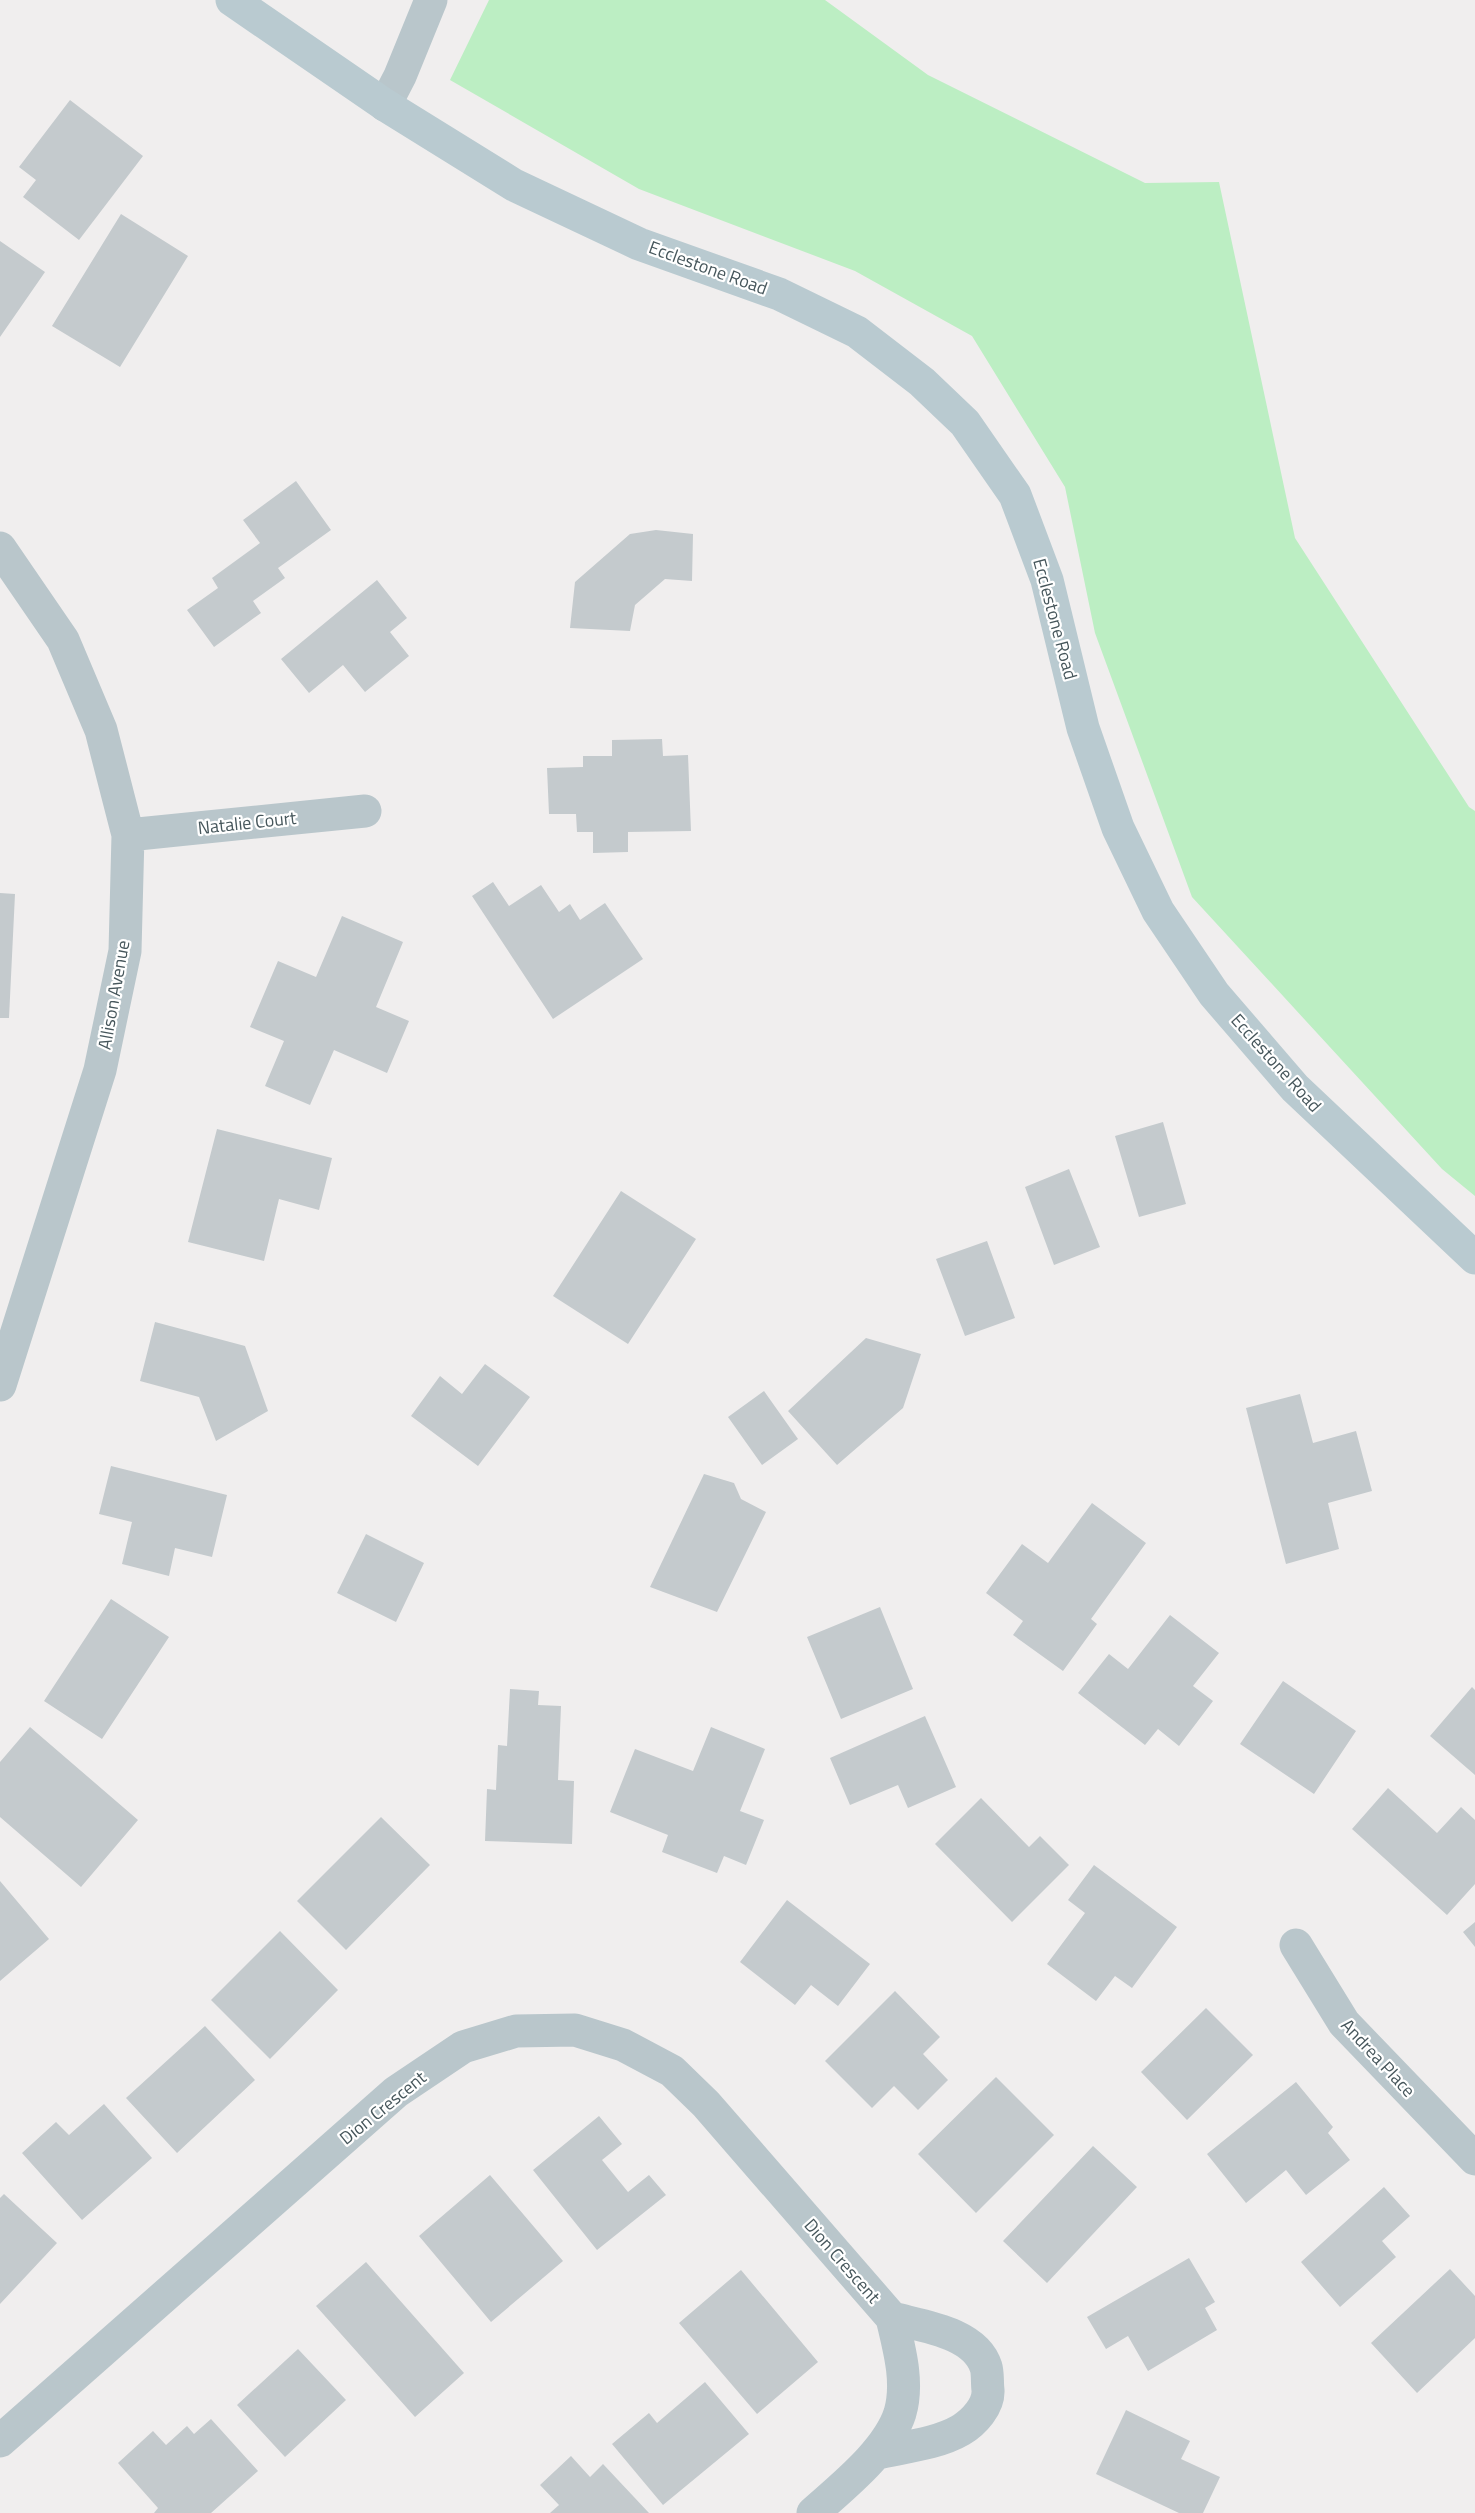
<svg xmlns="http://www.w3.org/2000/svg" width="1475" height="2513" viewBox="0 0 1475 2513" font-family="'Titillium Web',sans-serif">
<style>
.green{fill:#bceec3}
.building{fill:#c4cacd}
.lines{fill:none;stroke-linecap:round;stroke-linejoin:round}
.minor{stroke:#b9c6cb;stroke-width:33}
.secondary{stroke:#b9cad0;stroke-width:33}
.labels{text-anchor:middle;stroke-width:4.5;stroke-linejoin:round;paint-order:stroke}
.street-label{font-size:18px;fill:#46565b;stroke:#fff}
</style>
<rect width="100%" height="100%" fill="#f0eeee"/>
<!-- green -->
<path class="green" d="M 489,0 L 825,0 L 928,75 L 1145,183 L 1219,182 L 1295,538 L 1469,807 L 1475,811 L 1475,1196 L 1442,1169 L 1192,897 L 1095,633 L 1065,487 L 972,336 L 855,271 L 639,189 L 450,80 Z"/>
<!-- building -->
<path class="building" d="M 70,100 L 143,156 L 79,240 L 23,197 L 36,180 L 19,167 Z
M 121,214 L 188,256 L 120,367 L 52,326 Z
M 0,241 L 45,272 L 0,337 Z
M 296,481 L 331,530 L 278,568 L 285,578 L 253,601 L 261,613 L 214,647 L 187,610 L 218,588 L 212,578 L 260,543 L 243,520 Z
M 656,530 L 693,534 L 692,581 L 665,579 L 635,605 L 630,631 L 570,628 L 575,582 L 630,534 Z
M 377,580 L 407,618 L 390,632 L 409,656 L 365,692 L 343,665 L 309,693 L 281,659 Z
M 662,739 L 663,756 L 688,755 L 691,831 L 628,832 L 628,852 L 593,853 L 593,832 L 577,832 L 576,814 L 549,814 L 547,768 L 583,767 L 583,756 L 612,756 L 612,740 Z
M 493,882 L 509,906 L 541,885 L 559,912 L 570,904 L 580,920 L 605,903 L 643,959 L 553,1019 L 472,896 Z
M 0,893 L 15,894 L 9,1018 L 0,1018 Z
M 342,916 L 403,942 L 376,1007 L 409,1021 L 387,1073 L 334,1050 L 310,1105 L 265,1086 L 284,1041 L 250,1027 L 278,961 L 316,977 Z
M 1163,1122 L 1186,1204 L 1139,1217 L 1115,1136 Z
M 217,1129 L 332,1158 L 319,1210 L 279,1199 L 264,1261 L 188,1242 Z
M 1069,1169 L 1100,1247 L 1054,1265 L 1025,1187 Z
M 621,1191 L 696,1239 L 628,1344 L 553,1296 Z
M 987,1241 L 1015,1318 L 965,1336 L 936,1259 Z
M 155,1322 L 245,1346 L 268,1411 L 216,1441 L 199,1397 L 140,1381 Z
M 866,1338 L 921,1354 L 903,1408 L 837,1465 L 788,1411 Z
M 485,1364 L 530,1397 L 478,1466 L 411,1416 L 440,1376 L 462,1394 Z
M 764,1391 L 798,1439 L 762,1465 L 728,1417 Z
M 1300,1394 L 1313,1443 L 1356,1431 L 1372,1491 L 1328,1503 L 1339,1549 L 1286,1564 L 1246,1408 Z
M 111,1466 L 227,1495 L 212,1557 L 175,1548 L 169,1576 L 122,1564 L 132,1522 L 99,1514 Z
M 704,1474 L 734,1483 L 741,1499 L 766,1512 L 717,1612 L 650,1587 Z
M 1092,1503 L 1146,1543 L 1091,1619 L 1097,1624 L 1063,1671 L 1013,1635 L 1023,1621 L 986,1593 L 1022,1544 L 1048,1563 Z
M 366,1534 L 424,1563 L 396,1622 L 337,1593 Z
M 111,1599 L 169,1637 L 102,1739 L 44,1701 Z
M 880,1607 L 913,1689 L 841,1719 L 807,1637 Z
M 1170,1615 L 1219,1653 L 1193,1686 L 1213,1701 L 1179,1746 L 1158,1729 L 1145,1745 L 1078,1693 L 1109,1654 L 1128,1669 Z
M 1283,1681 L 1356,1731 L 1314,1794 L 1240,1744 Z
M 1472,1687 L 1475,1690 L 1475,1775 L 1430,1736 Z
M 510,1689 L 539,1691 L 538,1705 L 561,1706 L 558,1780 L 574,1781 L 572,1844 L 485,1841 L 487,1789 L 496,1790 L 498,1745 L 507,1746 Z
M 925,1716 L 956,1787 L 908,1808 L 898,1785 L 850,1805 L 830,1758 Z
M 30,1727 L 138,1820 L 81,1887 L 0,1817 L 0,1762 Z
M 711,1727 L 765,1749 L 740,1811 L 764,1820 L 746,1865 L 724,1856 L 717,1873 L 662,1852 L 668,1835 L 610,1812 L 635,1749 L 693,1771 Z
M 1388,1788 L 1437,1833 L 1461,1807 L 1475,1820 L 1475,1884 L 1447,1915 L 1352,1829 Z
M 981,1798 L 1029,1847 L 1040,1836 L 1069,1865 L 1012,1922 L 935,1844 Z
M 381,1817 L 430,1865 L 346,1950 L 297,1901 Z
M 1094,1865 L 1177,1927 L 1132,1988 L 1115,1976 L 1096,2001 L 1047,1964 L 1085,1913 L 1068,1900 Z
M 0,1881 L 49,1939 L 0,1981 Z
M 787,1900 L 870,1964 L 838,2006 L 811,1985 L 795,2005 L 740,1962 Z
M 1475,1922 L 1475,1947 L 1463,1932 Z
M 280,1931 L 338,1990 L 270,2059 L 211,2000 Z
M 895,1991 L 940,2037 L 923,2054 L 948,2080 L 918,2110 L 894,2086 L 872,2108 L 825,2061 Z
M 1206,2008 L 1253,2055 L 1187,2120 L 1141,2072 Z
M 205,2026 L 255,2080 L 177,2153 L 126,2098 Z
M 996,2077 L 1054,2135 L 976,2213 L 918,2154 Z
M 1296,2082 L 1333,2127 L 1328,2133 L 1350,2160 L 1306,2195 L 1286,2170 L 1246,2203 L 1207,2154 Z
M 104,2104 L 152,2158 L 82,2220 L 22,2153 L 56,2122 L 69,2135 Z
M 599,2116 L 622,2144 L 602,2160 L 628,2192 L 649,2175 L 666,2195 L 597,2250 L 533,2170 Z
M 1093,2146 L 1137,2187 L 1047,2283 L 1003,2241 Z
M 490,2175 L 563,2261 L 491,2322 L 419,2236 Z
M 1384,2187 L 1410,2216 L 1382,2241 L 1396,2257 L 1340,2307 L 1301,2262 Z
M 4,2194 L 57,2243 L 0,2304 L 0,2198 Z
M 1189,2258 L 1215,2302 L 1205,2308 L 1217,2330 L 1148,2371 L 1128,2336 L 1106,2349 L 1087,2317 Z
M 366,2262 L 464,2373 L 415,2417 L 316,2306 Z
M 1450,2269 L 1475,2296 L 1475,2338 L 1417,2393 L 1371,2343 Z
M 741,2270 L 818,2362 L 757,2414 L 679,2323 Z
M 298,2349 L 346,2400 L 285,2457 L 237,2405 Z
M 705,2382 L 749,2434 L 663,2505 L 612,2444 L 649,2413 L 657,2423 Z
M 1126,2410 L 1190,2441 L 1181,2459 L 1220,2477 L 1203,2513 L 1179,2513 L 1096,2474 Z
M 211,2419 L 258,2471 L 211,2513 L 154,2513 L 158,2508 L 118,2463 L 153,2431 L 166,2445 L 187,2426 L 194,2434 Z
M 571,2456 L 590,2477 L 603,2464 L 649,2513 L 550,2513 L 559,2505 L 540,2485 Z"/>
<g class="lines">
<!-- minor -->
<path class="minor" d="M 385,105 L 400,76 L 431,0
M 0,548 L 63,640 L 101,730 L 128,835 L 125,951 L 100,1070 L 0,1385
M 128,835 L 365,811
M 1296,1945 L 1344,2023 L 1475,2159
M 0,2441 L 396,2092 L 463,2047 L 516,2031 L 575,2030 L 623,2045 L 672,2071 L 706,2104 L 892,2318 C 899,2348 909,2382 900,2413 C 888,2451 842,2487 813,2513
M 877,2453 C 904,2447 937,2444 961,2430 C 974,2422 989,2406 988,2390 C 987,2383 988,2373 986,2367 C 975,2332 921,2326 892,2318"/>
<!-- secondary -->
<path class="secondary" d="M 232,0 L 385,105 L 514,185 L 639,244 L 779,294 L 857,332 L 922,382 L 965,423 L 1015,495 L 1047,580 L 1083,728 L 1118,828 L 1158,911 L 1214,994 L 1295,1088 L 1475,1258"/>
</g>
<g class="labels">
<!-- street labels -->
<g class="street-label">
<text transform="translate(708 268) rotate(20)" y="6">Ecclestone Road</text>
<text transform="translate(1055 619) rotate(75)" y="6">Ecclestone Road</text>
<text transform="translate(247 823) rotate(-6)" y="6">Natalie Court</text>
<text transform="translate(114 995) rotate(-80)" y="6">Allison Avenue</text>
<text transform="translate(1276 1063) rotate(48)" y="6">Ecclestone Road</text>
<text transform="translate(1378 2058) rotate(47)" y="6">Andrea Place</text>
<text transform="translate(383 2108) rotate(-39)" y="6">Dion Crescent</text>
<text transform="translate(842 2261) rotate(49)" y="6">Dion Crescent</text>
</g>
</g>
</svg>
